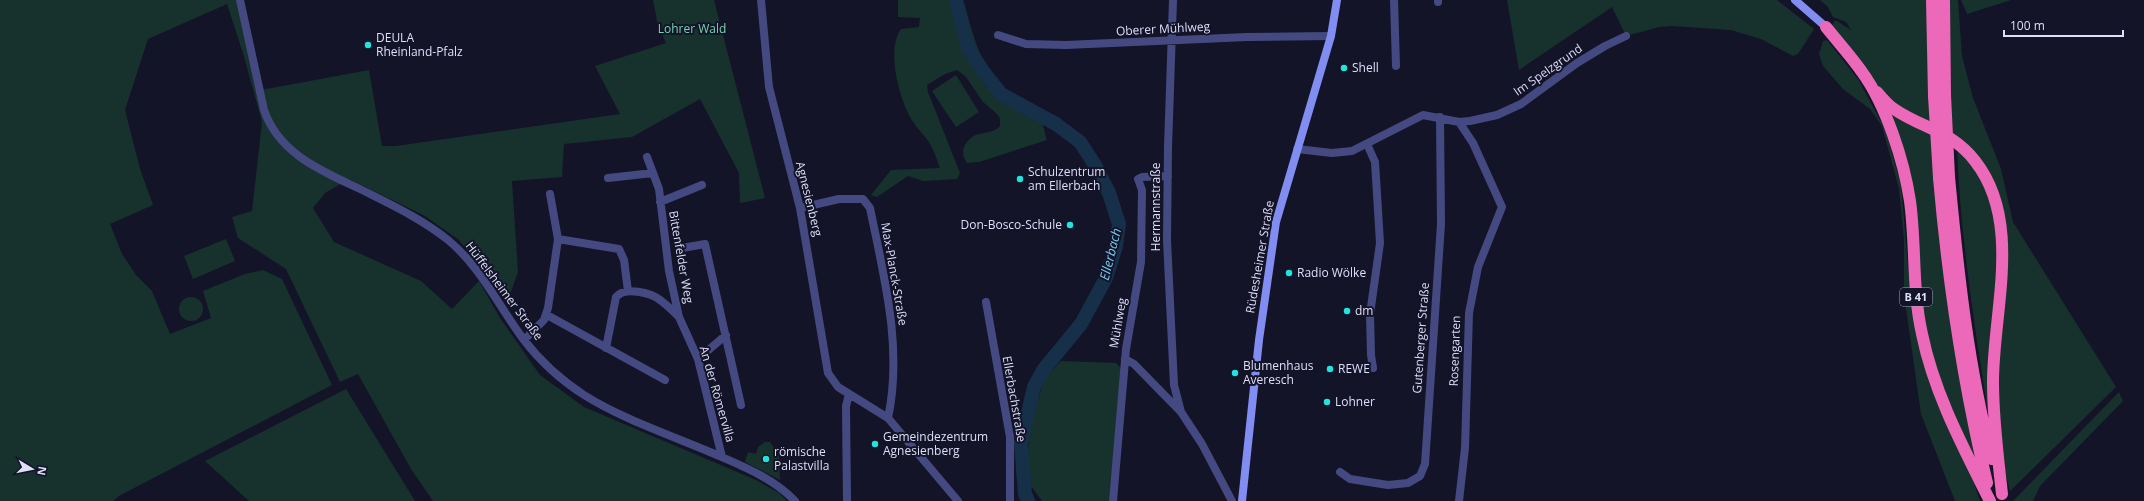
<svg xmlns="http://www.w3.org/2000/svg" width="2144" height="501" viewBox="0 0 2144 501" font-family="'Open Sans',sans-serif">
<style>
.green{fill:#17312d}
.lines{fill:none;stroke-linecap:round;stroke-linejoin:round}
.river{stroke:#16304a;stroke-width:14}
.street{stroke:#444a81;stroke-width:8}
.secondary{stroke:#818df0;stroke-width:8}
.highway{stroke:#ec68b9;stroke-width:12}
.highway-bridge{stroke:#ec68b9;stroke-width:12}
.poi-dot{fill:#21e4dd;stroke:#141428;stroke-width:1.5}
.labels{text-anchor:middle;stroke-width:4;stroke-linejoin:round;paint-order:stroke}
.shield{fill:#141428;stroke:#a1a2bc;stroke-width:1}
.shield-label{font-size:11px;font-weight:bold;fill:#dedffb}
.park-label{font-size:12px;fill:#72d3ae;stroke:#141428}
.street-label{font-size:12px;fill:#dedffb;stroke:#141428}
.poi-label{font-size:12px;fill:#dedffb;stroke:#141428;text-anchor:start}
.water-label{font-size:13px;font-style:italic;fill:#79c8ef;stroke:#141428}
</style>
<rect width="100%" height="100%" fill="#141428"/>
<!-- green -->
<path class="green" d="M 0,0 L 241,0 L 261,90 L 369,70 L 382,146 L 396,146 L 620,114 L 595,66 L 666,43 L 658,26 L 653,0 L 714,0 L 765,198 L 740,203 L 739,173 L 700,99 L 632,137 L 564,144 L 562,177 L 512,181 L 518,272 L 507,303 L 459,240 L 425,216 L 349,179 L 325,193 L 313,208 L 334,242 L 421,281 L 452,309 L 479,281 L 500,318 L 540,375 L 584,407 L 756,480 L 779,493 L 787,501 L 433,501 L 411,469 L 358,374 L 340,382 L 286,269 L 238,238 L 232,217 L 252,211 L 262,122 L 243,53 L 227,4 L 148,39 L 125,110 L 140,169 L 153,205 L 110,224 L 122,254 L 136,275 L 152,291 L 170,334 L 211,318 L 203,291 L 245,274 L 263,270 L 282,279 L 332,385 L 119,496 L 113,501 L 0,501 Z
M 898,0 L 963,0 C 973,32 982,78 1012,98 C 1019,102 1030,105 1038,108 L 1047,140 L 979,162 L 967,163 C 961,155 962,145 971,138 C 979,131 992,135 1000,126 L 1000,118 L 995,112 L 983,102 L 966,77 L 957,70 L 945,74 L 927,85 L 928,92 L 960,173 L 957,179 L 923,181 L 908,176 L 877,197 L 871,195 L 891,170 L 940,168 C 937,160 934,150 929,142 C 923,134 915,126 910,117 C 899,96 886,50 901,29 L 919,27 L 920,18 L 898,17 Z
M 1507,0 L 1777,0 L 1814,29 L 1798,54 L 1793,56 L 1761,39 L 1731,30 L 1672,26 L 1659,27 L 1626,36 L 1612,7 L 1519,70 Z
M 1820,0 L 1958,0 L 1962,56 L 1973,98 L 2001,169 L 2013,222 L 2116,387 L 2010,491 L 2003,463 L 1998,387 L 2005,271 L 1983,165 L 1887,100 L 1832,26 L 1834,21 L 1837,21 L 1851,30 L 1846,22 L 1833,17 L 1828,7 Z
M 1961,0 L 2011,0 L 1967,14 Z
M 1827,40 L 1858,79 L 1885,129 L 1901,184 L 1910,290 L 1980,501 L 1955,501 L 1921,414 L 1904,294 L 1904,239 L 1899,189 L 1882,126 L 1870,109 L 1843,89 L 1823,66 L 1819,54 L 1823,41 Z
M 956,75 L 979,112 L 956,127 L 932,91 Z
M 1892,111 L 1932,130 L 1977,455 L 1973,457 L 1937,373 L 1926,338 L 1920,293 L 1915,208 L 1887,115 Z
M 1957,145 L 1980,171 L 1998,218 L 1989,419 C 1975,328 1960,238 1957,145 Z
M 226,239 L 235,261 L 193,279 L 184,256 Z
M179 309a12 12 0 1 1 24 0a12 12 0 1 1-24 0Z
M 1061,361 L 1116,363 L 1122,369 L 1109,501 L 1042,501 L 1031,486 L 1028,462 L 1029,428 L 1045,378 Z
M 346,389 L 415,501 L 249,501 L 205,461 Z
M 2119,392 L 2123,401 L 2040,486 L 2033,501 L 2013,501 Z
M 765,442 L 770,442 L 779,455 L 780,480 L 745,462 L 748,452 L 756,454 L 758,447 Z"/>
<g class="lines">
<!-- river -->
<path class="river" d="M 956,0 L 968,48 L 983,71 L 1001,94 L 1056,124 L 1080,142 L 1095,165 L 1109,193 L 1119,224 L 1116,246 L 1106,278 L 1081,324 L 1044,369 L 1034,387 L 1021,443 L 1025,494 L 1028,501"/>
<!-- street -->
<path class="street" d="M 240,0 L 264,110 C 279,154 322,171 360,189 C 390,204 422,219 448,240 C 481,267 499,307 524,340 C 540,361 561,380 584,395 C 624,420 673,436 717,455 C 745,467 774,479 795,501
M 761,0 L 769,87 L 800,208 L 828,373 L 838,387 L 888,418 L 958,501
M 1173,0 L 1168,147 L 1167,240 L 1174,385 L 1181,412 L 1202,444 L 1232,501
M 1394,0 L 1396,66
M 1438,0 L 1438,2
M 998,35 L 1026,44 L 1066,45 L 1247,37 L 1331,36
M 1367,144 L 1375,162 L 1380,243 L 1370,314 L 1371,355 L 1373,368
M 1297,149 L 1332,153 L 1352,151 L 1423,115 L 1459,122 L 1470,121 L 1497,115 L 1521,104 L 1577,63 L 1605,46 L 1626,36
M 647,157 L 659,189 L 669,271 L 679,317 L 698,359 L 722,457
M 608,178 L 653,173
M 660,202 L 702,185
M 800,208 L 839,199 L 863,199 L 870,208 C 884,277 903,348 888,418
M 558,239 L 619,249 L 624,260 L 628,291
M 682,248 L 705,244 L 741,405
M 986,302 L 1010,437 L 1010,501
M 547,315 L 665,380
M 524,340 L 544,320 L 548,308 L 558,239 L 550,194
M 606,348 L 616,297 C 625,286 651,293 660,300 C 667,305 673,311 679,317
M 698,359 L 726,335
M 1125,359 L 1134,364 L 1181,412
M 1340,472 L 1350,479 L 1388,485 L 1408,483 L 1420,476 L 1425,464 L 1441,224 L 1440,117
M 847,501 L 846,406 L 849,394
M 1113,501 L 1126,349 L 1141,262 L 1142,190 L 1138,179 L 1142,177 L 1168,176
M 1459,501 L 1465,448 L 1469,313 L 1478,267 L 1502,207 L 1473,143 L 1459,122"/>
<!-- secondary -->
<path class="secondary" d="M 1795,0 L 1826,27
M 1242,501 L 1259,340 L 1276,222 L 1331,36 L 1337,0"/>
<!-- highway -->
<path class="highway" d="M 1932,0 L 1934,96
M 1944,0 L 1945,95
M 1826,27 C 1838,42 1851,56 1862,72 C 1886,105 1904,161 1910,201 C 1916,245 1912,290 1922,334 C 1934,393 1963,447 1990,501
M 1877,92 C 1882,98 1888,105 1894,109 C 1923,129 1951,130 1975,161 C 2023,222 1993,311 1993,382 C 1993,420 1998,457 2002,494
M 1949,177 C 1958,272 1968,367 1992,459
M 1939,178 C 1948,281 1963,383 1987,483"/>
<!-- highway-bridge -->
<path class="highway-bridge" d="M 1945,95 L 1949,177
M 1934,96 L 1939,178"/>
</g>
<!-- markers -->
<g class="poi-dot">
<circle cx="368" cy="45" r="4"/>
<circle cx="1344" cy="68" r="4"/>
<circle cx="1020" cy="179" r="4"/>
<circle cx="1070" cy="225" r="4"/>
<circle cx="1289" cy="273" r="4"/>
<circle cx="1347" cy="311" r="4"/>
<circle cx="1330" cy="369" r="4"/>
<circle cx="1235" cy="373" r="4"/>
<circle cx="1327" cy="402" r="4"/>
<circle cx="875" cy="444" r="4"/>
<circle cx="766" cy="459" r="4"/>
</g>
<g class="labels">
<!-- shield labels -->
<rect class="shield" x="1900" y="288" width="32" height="18" rx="3"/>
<g class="shield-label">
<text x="1916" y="301">B 41</text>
</g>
<!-- park labels -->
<g class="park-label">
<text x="692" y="33">Lohrer Wald</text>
</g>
<!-- street labels -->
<g class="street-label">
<text transform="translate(1163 29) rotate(-3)" y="4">Oberer Mühlweg</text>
<text transform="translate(1548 70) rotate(-35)" y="4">Im Spelzgrund</text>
<text transform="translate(809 199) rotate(76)" y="4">Agnesienberg</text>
<text transform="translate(1156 207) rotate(-90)" y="4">Hermannstraße</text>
<text transform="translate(681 257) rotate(80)" y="4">Bittenfelder Weg</text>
<text transform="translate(1260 257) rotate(-80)" y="4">Rüdesheimer Straße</text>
<text transform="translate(894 274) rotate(80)" y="4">Max-Planck-Straße</text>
<text transform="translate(504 291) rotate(53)" y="4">Hüffelsheimer Straße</text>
<text transform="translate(1118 323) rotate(-80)" y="4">Mühlweg</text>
<text transform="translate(1421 338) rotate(-86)" y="4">Gutenberger Straße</text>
<text transform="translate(1455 351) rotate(-88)" y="4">Rosengarten</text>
<text transform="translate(717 394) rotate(74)" y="4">An der Römervilla</text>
<text transform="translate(1014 399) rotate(80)" y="4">Ellerbachstraße</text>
</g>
<!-- poi labels -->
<g class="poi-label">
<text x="376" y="42">DEULA<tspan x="376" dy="14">Rheinland-Pfalz</tspan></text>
<text x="1352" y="72">Shell</text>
<text x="1028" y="176">Schulzentrum<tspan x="1028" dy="14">am Ellerbach</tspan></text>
<text x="1062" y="229" text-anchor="end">Don-Bosco-Schule</text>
<text x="1297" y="277">Radio Wölke</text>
<text x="1355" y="315">dm</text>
<text x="1243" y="370">Blumenhaus<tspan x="1243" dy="14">Averesch</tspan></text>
<text x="1338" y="373">REWE</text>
<text x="1335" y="406">Lohner</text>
<text x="883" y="441">Gemeindezentrum<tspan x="883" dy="14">Agnesienberg</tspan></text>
<text x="774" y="456">römische<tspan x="774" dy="14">Palastvilla</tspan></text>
</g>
<!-- water labels -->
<g class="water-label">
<text transform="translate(1110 254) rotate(-76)" y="5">Ellerbach</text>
</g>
</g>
<!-- north arrow -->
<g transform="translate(32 469) rotate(100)" stroke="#141428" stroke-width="3" paint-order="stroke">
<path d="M0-3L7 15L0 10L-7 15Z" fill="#dedffb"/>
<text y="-6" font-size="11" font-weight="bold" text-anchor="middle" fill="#dedffb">N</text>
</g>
<!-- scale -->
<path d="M2004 30v6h119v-6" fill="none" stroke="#dedffb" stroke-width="2"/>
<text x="2010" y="30" font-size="12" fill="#dedffb" stroke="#141428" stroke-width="3" paint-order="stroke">100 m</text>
</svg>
